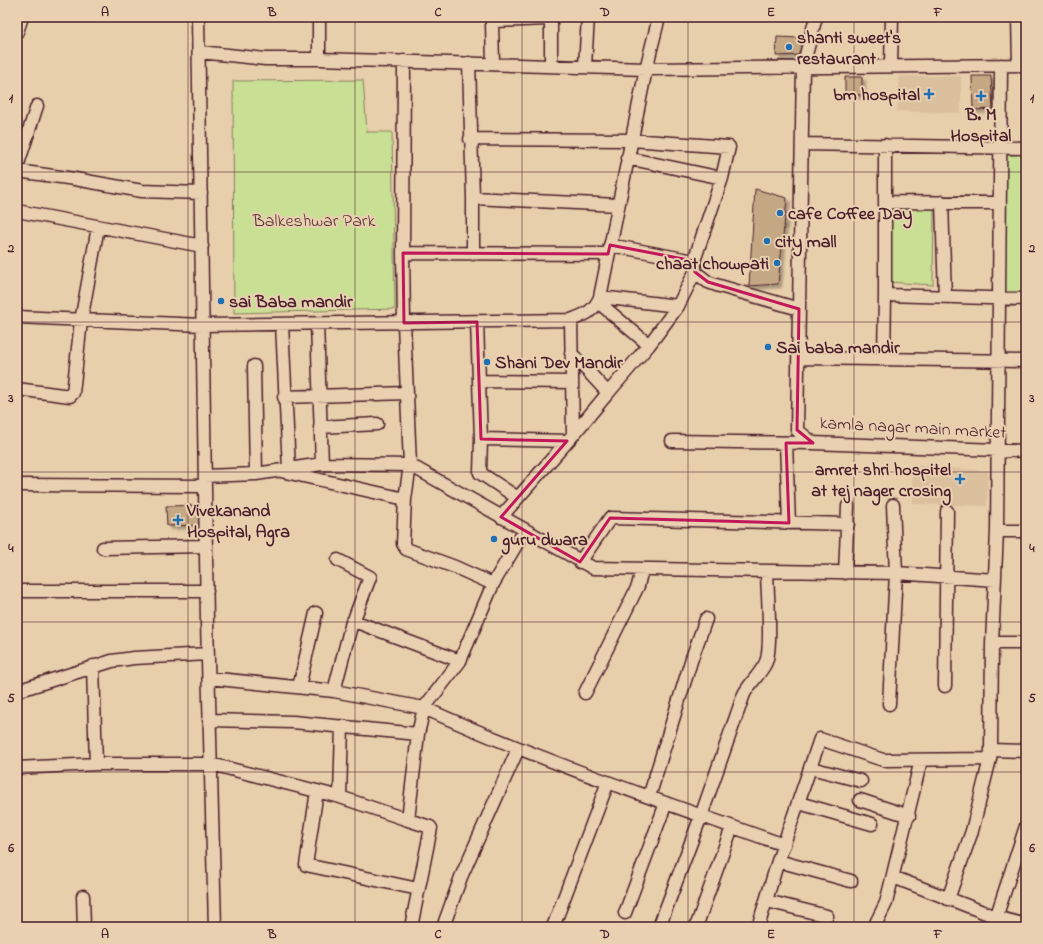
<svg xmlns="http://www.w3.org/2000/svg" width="1043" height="944" viewBox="0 0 1043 944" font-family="'Indie Flower',sans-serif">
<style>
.built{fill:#dac09d}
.green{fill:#c8df94;stroke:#897f60}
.building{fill:#c4a884;stroke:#4a1f2b;filter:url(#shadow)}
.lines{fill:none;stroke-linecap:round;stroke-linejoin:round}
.minor-casing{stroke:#4a1f2b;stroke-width:15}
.minor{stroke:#e9d0b1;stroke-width:12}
.marked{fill:none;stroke:#c2185b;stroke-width:3;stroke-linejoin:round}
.grid{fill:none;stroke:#4a1f2b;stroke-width:1;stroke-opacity:0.55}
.poi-dot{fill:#1f6fb2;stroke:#e9d0b1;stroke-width:1.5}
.labels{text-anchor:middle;stroke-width:4;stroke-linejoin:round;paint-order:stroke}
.poi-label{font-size:18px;font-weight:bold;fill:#4a1f2b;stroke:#e9d0b1;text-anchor:start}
.park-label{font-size:18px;fill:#573236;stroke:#e9d0b1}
.street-label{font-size:18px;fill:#4a1f2b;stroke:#e9d0b1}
.neatline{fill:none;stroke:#4a1f2b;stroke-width:1.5}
.grid-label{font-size:13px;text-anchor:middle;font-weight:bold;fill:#4a1f2b}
</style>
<defs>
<filter id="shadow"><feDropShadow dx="3.5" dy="3.5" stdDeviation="1" flood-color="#0004"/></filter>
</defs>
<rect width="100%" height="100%" fill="#e8cfab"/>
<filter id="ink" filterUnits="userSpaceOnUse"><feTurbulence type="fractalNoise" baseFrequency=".025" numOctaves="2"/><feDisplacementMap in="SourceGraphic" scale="8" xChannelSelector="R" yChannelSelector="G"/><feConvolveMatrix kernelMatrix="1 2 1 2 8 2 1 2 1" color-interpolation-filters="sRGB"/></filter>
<g filter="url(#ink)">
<!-- built -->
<path class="built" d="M 900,76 L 961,76 L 961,113 L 897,111 Z
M 911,465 L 988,471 L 987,506 L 913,504 Z"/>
<!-- green -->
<path class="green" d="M 363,80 L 367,132 L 392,132 L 395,309 L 234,313 L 233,81 Z
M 1005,152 L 1026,152 L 1026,294 L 1003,294 Z
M 889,206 L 934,208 L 933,285 L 888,282 Z"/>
<!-- building -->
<path class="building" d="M 777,37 L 802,38 L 801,55 L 776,56 Z
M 972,76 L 991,76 L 993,109 L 973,110 Z
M 845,77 L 862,77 L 862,95 L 845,95 Z
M 755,189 L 787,198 L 778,284 L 749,286 Z
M 203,505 L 203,525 L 167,526 L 166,506 Z
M 1023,728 L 1026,729 L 1026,743 L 1021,743 Z"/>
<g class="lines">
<!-- minor casing -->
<g class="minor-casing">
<path id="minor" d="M 198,17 L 207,622 L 215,927
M 816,17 L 803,66 L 797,430 L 813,443 L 1026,451
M 1018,17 L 1019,65
M 17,32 L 22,17
M 200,52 L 265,59 L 319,59 L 646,69 L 1026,65
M 319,59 L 319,17
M 469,63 L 473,198
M 493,64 L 492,23 L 494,21 L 547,19 L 551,22 L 551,65
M 1001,65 L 997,531 L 992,643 L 1026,643
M 585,66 L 588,17
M 891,66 L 892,17
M 470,139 L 631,140 L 729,147 L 722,178 L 627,158
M 802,144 L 1026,148
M 885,145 L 885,202
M 17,167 L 37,106
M 17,171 L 75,179 L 142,191 L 201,193
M 942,202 L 945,297
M 17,211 L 202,246
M 610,245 L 694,261 L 722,178
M 403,253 L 404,61
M 473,254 L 473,198 L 618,205
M 608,254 L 403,253 L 404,323 L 410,465 L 593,568 L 896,573 L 995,580
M 695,272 L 708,282 L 716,285 L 799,309
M 885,295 L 885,202 L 1000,203
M 600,297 L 678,306 L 649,345
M 598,302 L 649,345 L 608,393
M 678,306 L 695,272 L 695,265
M 17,317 L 202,325 L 571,320 C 584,315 594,312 600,297 L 646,69 L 659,17
M 477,322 L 481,439
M 282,324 L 289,469
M 317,324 L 322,464
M 571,353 L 608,393 L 573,435
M 799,358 L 1026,361
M 884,359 L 885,295 L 1026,299
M 254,366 L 256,474
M 479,381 L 572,382
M 17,389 L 70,396 L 73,393 L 81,321 L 98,227
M 284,397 L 407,393
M 320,427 L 377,424
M 672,441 L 813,443
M 786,443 L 789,523
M 205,476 L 256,474 L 322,464 L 410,465 L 405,499 L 281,471
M 17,485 L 205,486
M 518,498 L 480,473 L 481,439 L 567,441
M 405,499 L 403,544 L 406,549 L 455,567 L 493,584
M 501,517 L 573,435 L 571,320
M 997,531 L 1026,531
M 103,548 L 206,546
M 338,560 L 370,577 L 353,622
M 580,562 L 610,518 L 848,524
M 845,573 L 848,506
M 17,591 L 207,591
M 460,661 L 493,584 L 525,530
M 93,666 L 96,764
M 209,678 L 334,691 L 424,708 L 460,661 L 354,621 L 352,622 L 334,691
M 945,686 L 947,511
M 299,687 L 316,613
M 17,691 L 112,661 L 134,658 L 208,654
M 585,693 L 638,586 L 642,569
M 889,704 L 896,573 L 893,505
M 209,720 L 293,722 L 418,734 L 424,708 C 541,761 663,802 784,845
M 991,750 L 1026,751
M 17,768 L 96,764 L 211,764 L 340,797 L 408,820 L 418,734
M 811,768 L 861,781
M 317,791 L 306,865 L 418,889
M 340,797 L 342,726
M 649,797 L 692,658 L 706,619
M 860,800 L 909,816
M 799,803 L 872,824
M 408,820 L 430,827 L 431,828 L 411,927
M 778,861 L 851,881
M 893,877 L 996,917 L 1026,925
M 83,896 L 84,927
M 948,899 L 972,831 L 990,759
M 767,901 L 827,916
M 625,913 L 666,803
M 443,927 L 461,877 L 518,749
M 553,927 L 608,782
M 659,927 L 701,816 L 744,694 C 750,683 760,674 765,664 C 773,651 767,589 767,571
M 696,927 L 732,827
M 758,927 L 778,861 L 820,739 L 883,760 L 990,759 L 991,750 L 992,643
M 874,927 L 886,903 L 921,760
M 993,927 L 1026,826"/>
</g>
<!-- minor -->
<use href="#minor" class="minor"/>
</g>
</g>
<!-- marked area -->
<path class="marked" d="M 610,245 L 694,261 L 695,272 L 708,282 L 799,309 L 797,430 L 813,443 L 786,443 L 789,523 L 610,518 L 580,562 L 501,517 L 567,441 L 481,439 L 477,322 L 404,323 L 403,253 L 608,254 Z"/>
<!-- grid -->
<path class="grid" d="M 188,17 L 188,927M 355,17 L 355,927M 522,17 L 522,927M 688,17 L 688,927M 854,17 L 854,927M 17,172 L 1026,172M 17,322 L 1026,322M 17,472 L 1026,472M 17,622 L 1026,622M 17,772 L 1026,772"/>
<!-- markers -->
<g class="poi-dot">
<circle cx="789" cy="47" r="4"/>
<path d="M927 88h4v4h4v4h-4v4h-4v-4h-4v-4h4z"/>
<path d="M979 90h4v4h4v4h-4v4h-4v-4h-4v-4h4z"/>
<circle cx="780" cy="213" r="4"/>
<circle cx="767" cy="241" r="4"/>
<circle cx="777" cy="263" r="4"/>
<circle cx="221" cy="301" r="4"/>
<circle cx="768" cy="347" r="4"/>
<circle cx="487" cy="362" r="4"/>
<path d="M958 473h4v4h4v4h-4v4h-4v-4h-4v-4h4z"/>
<path d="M176 514h4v4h4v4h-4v4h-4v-4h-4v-4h4z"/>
<circle cx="494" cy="539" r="4"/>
</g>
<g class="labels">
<!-- poi labels -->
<g class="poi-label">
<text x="797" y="43">shanti sweet's<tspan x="797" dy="21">restaurant</tspan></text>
<text x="920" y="100" text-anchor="end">bm hospital</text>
<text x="981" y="120" text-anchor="middle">B. M<tspan x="981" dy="21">Hospital</tspan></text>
<text x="788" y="219">cafe Coffee Day</text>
<text x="775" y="247">city mall</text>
<text x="769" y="269" text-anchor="end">chaat chowpati</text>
<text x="229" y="307">sai Baba mandir</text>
<text x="776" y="353">Sai baba mandir</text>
<text x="495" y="368">Shani Dev Mandir</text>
<text x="951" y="475" text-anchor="end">amret shri hospitel<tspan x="951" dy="21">at tej nager crosing</tspan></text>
<text x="187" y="516">Vivekanand<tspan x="187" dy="21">Hospital, Agra</tspan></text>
<text x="502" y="545">guru dwara</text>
</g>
<!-- park labels -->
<g class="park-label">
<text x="314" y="226">Balkeshwar Park</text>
</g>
<!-- street labels -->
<g class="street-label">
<text transform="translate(913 427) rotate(3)" y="6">kamla nagar main market</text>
</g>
</g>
<!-- margin -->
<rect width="1043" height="944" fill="none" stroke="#e9d0b1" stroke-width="44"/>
<rect x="22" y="22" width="999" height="900" class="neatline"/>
<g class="grid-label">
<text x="105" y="16">A</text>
<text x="272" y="16">B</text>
<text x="438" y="16">C</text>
<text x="605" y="16">D</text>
<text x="771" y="16">E</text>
<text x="938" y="16">F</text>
<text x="11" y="102">1</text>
<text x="1032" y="102">1</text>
<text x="11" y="252">2</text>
<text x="1032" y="252">2</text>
<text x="11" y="402">3</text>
<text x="1032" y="402">3</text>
<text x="11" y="552">4</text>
<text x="1032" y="552">4</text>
<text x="11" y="702">5</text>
<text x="1032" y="702">5</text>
<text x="11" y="852">6</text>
<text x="1032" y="852">6</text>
<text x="105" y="938">A</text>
<text x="272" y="938">B</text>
<text x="438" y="938">C</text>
<text x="605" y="938">D</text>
<text x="771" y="938">E</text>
<text x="938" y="938">F</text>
</g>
</svg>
